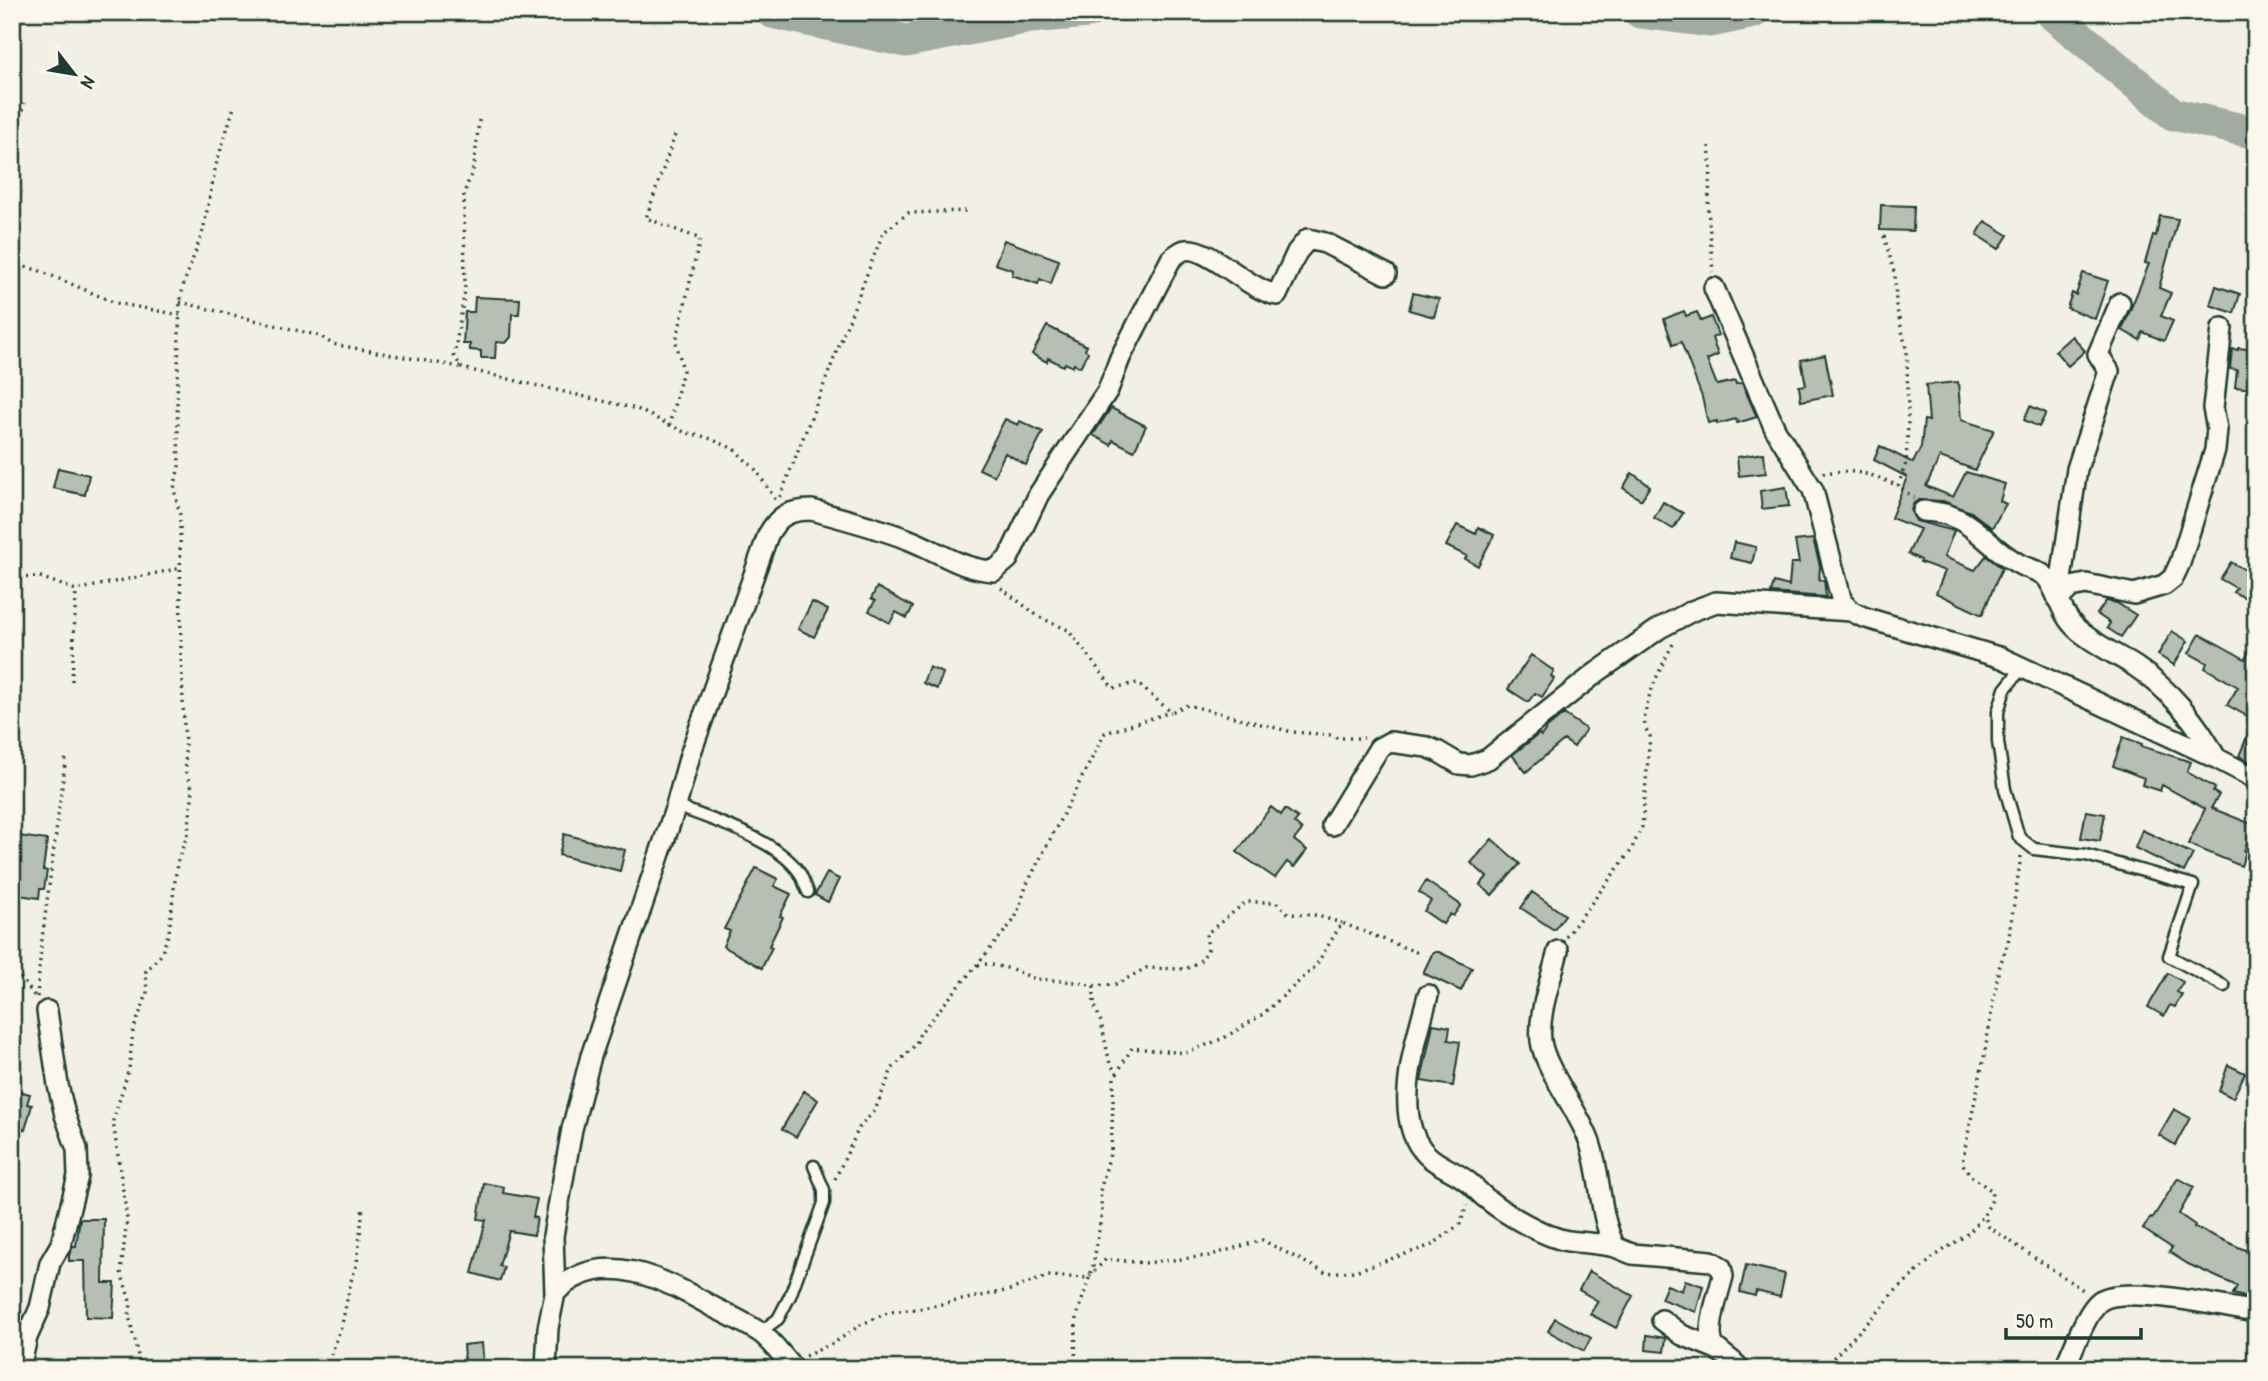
<svg xmlns="http://www.w3.org/2000/svg" width="2268" height="1381" viewBox="0 0 2268 1381" font-family="'Patrick Hand',sans-serif">
<style>
.lines{fill:none;stroke-linecap:round;stroke-linejoin:round}
.river{stroke:#a2aba1;stroke-width:33}
.building{fill:#b7beb3;stroke:#1f3d34;stroke-width:2}
.service-casing{stroke:#1f3d34;stroke-width:15}
.minor-casing{stroke:#1f3d34;stroke-width:24}
.path{stroke:#1f3d34;stroke-width:3.5;stroke-dasharray:2 5;stroke-linecap:butt}
.service{stroke:#fbf7ec;stroke-width:10}
.minor{stroke:#fbf7ec;stroke-width:19}
</style>
<rect width="100%" height="100%" fill="#f2f0e5"/>
<filter id="ink" filterUnits="userSpaceOnUse"><feTurbulence type="fractalNoise" baseFrequency=".0143" numOctaves="2"/><feDisplacementMap in="SourceGraphic" scale="14" xChannelSelector="R" yChannelSelector="G"/><feConvolveMatrix kernelMatrix="1 2 1 2 8 2 1 2 1" color-interpolation-filters="sRGB"/></filter>
<g filter="url(#ink)">
<g class="lines">
<!-- river -->
<path class="river" d="M 772,12 L 906,41 L 1030,17 L 1088,12
M 1640,12 L 1710,21 L 1753,12
M 2050,12 L 2173,114 L 2256,133"/>
</g>
<!-- building -->
<path class="building" d="M 1881,205 L 1914,206 L 1913,231 L 1880,230 Z
M 2160,216 L 2178,219 L 2159,288 L 2171,293 L 2161,316 L 2173,321 L 2164,341 L 2143,332 L 2140,340 L 2122,330 L 2149,264 L 2145,263 L 2153,235 L 2156,236 Z
M 1985,221 L 2008,235 L 1999,249 L 1977,235 Z
M 1004,240 L 1059,260 L 1051,284 L 1040,279 L 1038,284 L 1012,275 L 1013,270 L 995,264 Z
M 2083,273 L 2108,281 L 2095,319 L 2067,308 L 2072,293 L 2076,295 Z
M 2216,286 L 2240,294 L 2234,313 L 2210,305 Z
M 1413,293 L 1439,299 L 1434,317 L 1409,310 Z
M 475,297 L 520,299 L 519,314 L 512,314 L 511,337 L 506,343 L 496,342 L 495,358 L 481,358 L 481,351 L 470,350 L 470,344 L 463,344 L 465,312 L 474,312 Z
M 1684,311 L 1686,316 L 1697,312 L 1701,321 L 1711,317 L 1718,335 L 1712,338 L 1718,355 L 1707,360 L 1717,385 L 1735,381 L 1736,384 L 1742,383 L 1757,417 L 1737,423 L 1736,419 L 1717,424 L 1717,421 L 1708,423 L 1702,397 L 1681,342 L 1673,345 L 1664,319 Z
M 1047,326 L 1087,346 L 1085,350 L 1088,352 L 1080,367 L 1074,364 L 1073,367 L 1065,363 L 1063,366 L 1048,358 L 1047,362 L 1032,354 Z
M 2072,336 L 2085,351 L 2068,366 L 2055,351 Z
M 2238,348 L 2256,350 L 2254,389 L 2235,387 L 2237,370 L 2230,369 L 2232,349 L 2238,350 Z
M 1825,355 L 1833,395 L 1801,401 L 1799,386 L 1806,385 L 1801,360 Z
M 1958,382 L 1961,420 L 1994,430 L 1975,470 L 1940,457 L 1926,486 L 1953,497 L 1966,472 L 2005,484 L 2000,501 L 2006,504 L 1992,528 L 1971,512 L 1943,501 L 1919,500 L 1914,503 L 1911,510 L 1916,521 L 1954,531 L 1944,557 L 1975,570 L 1986,556 L 2002,568 L 1982,615 L 1936,593 L 1945,571 L 1920,562 L 1921,560 L 1908,554 L 1920,529 L 1891,518 L 1907,477 L 1874,460 L 1880,446 L 1913,463 L 1921,447 L 1924,420 L 1929,421 L 1926,385 Z
M 2030,406 L 2046,413 L 2039,427 L 2024,420 Z
M 1111,408 L 1146,426 L 1134,451 L 1113,440 L 1111,445 L 1093,435 Z
M 1005,419 L 1018,425 L 1020,421 L 1043,432 L 1026,465 L 1005,453 L 994,476 L 979,469 Z
M 1764,453 L 1766,473 L 1739,476 L 1737,457 Z
M 58,468 L 89,475 L 85,495 L 53,488 Z
M 1632,473 L 1650,486 L 1641,500 L 1623,488 Z
M 1786,487 L 1789,506 L 1762,509 L 1760,491 Z
M 1663,502 L 1683,513 L 1673,529 L 1654,518 Z
M 1457,525 L 1476,534 L 1478,527 L 1494,535 L 1478,566 L 1465,559 L 1467,556 L 1446,546 Z
M 1813,539 L 1820,566 L 1819,580 L 1824,580 L 1826,597 L 1771,593 L 1774,582 L 1789,586 L 1791,563 L 1799,563 L 1795,541 Z
M 1734,542 L 1756,547 L 1752,563 L 1730,558 Z
M 2231,562 L 2256,576 L 2256,603 L 2233,592 L 2236,588 L 2220,579 Z
M 877,587 L 913,607 L 907,618 L 896,612 L 890,623 L 869,611 L 875,601 L 871,599 Z
M 2106,601 L 2117,603 L 2136,615 L 2121,637 L 2107,628 L 2110,623 L 2097,614 Z
M 812,602 L 828,610 L 814,637 L 798,629 Z
M 2172,631 L 2188,641 L 2174,665 L 2158,655 Z
M 2200,634 L 2245,659 L 2256,641 L 2256,765 L 2239,756 L 2254,720 L 2227,705 L 2238,687 L 2205,668 L 2207,663 L 2189,653 Z
M 1531,655 L 1554,671 L 1551,676 L 1554,679 L 1542,697 L 1535,693 L 1528,702 L 1508,689 Z
M 929,667 L 943,673 L 937,689 L 923,683 Z
M 1564,714 L 1586,729 L 1574,747 L 1564,740 L 1526,772 L 1512,755 L 1539,734 L 1541,736 L 1547,728 Z
M 2123,737 L 2142,744 L 2141,746 L 2191,762 L 2187,772 L 2215,788 L 2213,792 L 2219,795 L 2211,808 L 2254,825 L 2244,851 L 2246,852 L 2241,866 L 2188,844 L 2205,809 L 2162,785 L 2160,791 L 2142,785 L 2144,778 L 2113,766 Z
M 1271,807 L 1281,815 L 1285,809 L 1298,818 L 1294,823 L 1302,830 L 1294,840 L 1307,850 L 1294,867 L 1287,862 L 1275,878 L 1237,852 Z
M 2086,811 L 2105,814 L 2100,841 L 2081,838 Z
M 2142,830 L 2193,854 L 2184,872 L 2135,848 Z
M 564,834 L 625,850 L 620,871 L 559,855 Z
M 12,835 L 47,840 L 43,870 L 47,871 L 44,889 L 40,889 L 39,898 L 12,894 L 14,849 L 12,849 Z
M 1492,839 L 1520,864 L 1492,895 L 1480,885 L 1487,877 L 1471,863 Z
M 756,868 L 778,879 L 774,886 L 791,894 L 780,916 L 783,917 L 769,946 L 772,947 L 762,968 L 723,946 L 730,931 L 724,929 Z
M 827,873 L 839,879 L 828,902 L 815,895 Z
M 1426,881 L 1461,905 L 1453,916 L 1450,914 L 1443,924 L 1424,911 L 1431,901 L 1419,892 Z
M 1532,892 L 1565,915 L 1554,930 L 1521,908 Z
M 1433,952 L 1439,952 L 1472,968 L 1461,991 L 1423,973 Z
M 2168,973 L 2183,982 L 2177,992 L 2182,995 L 2175,1007 L 2170,1005 L 2164,1016 L 2148,1007 Z
M 1433,1024 L 1450,1027 L 1448,1040 L 1460,1042 L 1453,1086 L 1421,1081 Z
M 2228,1065 L 2245,1073 L 2233,1098 L 2219,1091 Z
M 14,1090 L 30,1094 L 27,1104 L 32,1105 L 25,1130 L 21,1128 L 17,1143 L 12,1142 L 12,1098 Z
M 804,1091 L 818,1100 L 796,1137 L 782,1129 Z
M 2174,1109 L 2190,1118 L 2175,1145 L 2159,1135 Z
M 2178,1178 L 2194,1187 L 2179,1214 L 2195,1225 L 2194,1227 L 2256,1255 L 2256,1290 L 2252,1299 L 2233,1294 L 2237,1286 L 2188,1264 L 2169,1252 L 2172,1248 L 2143,1229 L 2150,1218 L 2152,1219 Z
M 484,1183 L 504,1187 L 503,1193 L 537,1199 L 533,1217 L 537,1218 L 534,1235 L 509,1231 L 499,1266 L 504,1267 L 500,1281 L 472,1273 L 486,1220 L 478,1219 Z
M 80,1219 L 104,1219 L 103,1283 L 115,1283 L 113,1318 L 86,1317 L 85,1261 L 69,1261 L 69,1255 L 73,1246 L 76,1246 Z
M 1746,1265 L 1785,1274 L 1780,1297 L 1756,1291 L 1755,1296 L 1740,1292 Z
M 1589,1271 L 1633,1296 L 1616,1328 L 1590,1314 L 1598,1301 L 1579,1290 Z
M 1685,1280 L 1703,1286 L 1696,1312 L 1661,1299 L 1667,1285 L 1682,1291 Z
M 1555,1318 L 1591,1338 L 1584,1351 L 1548,1331 Z
M 1647,1335 L 1666,1338 L 1664,1352 L 1646,1350 Z
M 482,1343 L 484,1369 L 465,1369 L 463,1345 Z"/>
<g class="lines">
<!-- service casing -->
<g class="service-casing">
<path id="service" d="M 2023,667 L 2005,689 L 1998,712 L 1998,742 L 2005,789 L 2019,837 L 2034,849 L 2086,855 L 2193,885 L 2169,956 L 2224,986
M 676,806 C 712,820 776,839 799,872 C 803,878 805,886 808,892
M 760,1332 L 778,1319 L 790,1296 L 824,1203 L 824,1190 L 814,1166"/>
</g>
<!-- minor casing -->
<g class="minor-casing">
<path id="minor" d="M 1714,288 L 1775,429 L 1813,490 L 1842,602 L 1851,611 L 1863,617 L 2002,658 L 2216,758 L 2256,779
M 1923,511 C 1974,513 1980,543 2019,564 C 2028,569 2040,570 2047,578 C 2059,594 2061,615 2077,629 C 2094,644 2116,654 2136,667 C 2169,689 2198,723 2216,758
M 2058,600 L 2071,587 L 2086,584 L 2134,594 L 2164,585 L 2173,578 L 2180,563 L 2215,450 L 2217,429 L 2213,408 L 2222,328
M 2058,600 L 2077,469 L 2109,371 L 2098,354 L 2120,303
M 1332,825 L 1379,748 L 1390,742 L 1427,747 L 1437,751 L 1459,764 L 1471,765 L 1488,759 L 1596,673 L 1660,628 L 1692,611 L 1716,602 L 1851,611
M 1558,951 C 1551,980 1538,1012 1541,1041 C 1545,1070 1580,1112 1590,1143 C 1602,1178 1598,1213 1615,1247 L 1632,1254 L 1711,1261 L 1721,1267 L 1723,1276 C 1719,1293 1704,1333 1715,1347 C 1723,1355 1733,1360 1740,1369
M 1428,995 C 1417,1038 1389,1119 1427,1155 C 1438,1166 1455,1171 1467,1181 C 1474,1186 1480,1194 1487,1199 C 1505,1214 1545,1237 1568,1241 C 1584,1243 1599,1243 1615,1247
M 555,1293 C 601,1245 665,1280 713,1307 C 729,1315 746,1323 761,1333 C 774,1343 783,1357 794,1369
M 1662,1320 L 1682,1335 L 1717,1349
M 20,1369 L 27,1337 L 40,1308 L 50,1263 L 61,1244 L 78,1176 L 77,1149 L 65,1115 L 58,1085 L 47,1011
M 546,1369 L 548,1328 L 555,1293 L 553,1236 L 572,1129 L 591,1056 L 676,806 L 690,755 L 768,535 C 779,515 789,510 812,510 C 844,519 876,527 907,539 C 939,551 959,569 994,571 L 1008,559 L 1039,494 L 1108,390 L 1120,358 L 1171,259 C 1175,256 1180,251 1185,250 C 1207,245 1248,290 1277,295 L 1297,252 L 1308,239 L 1325,243 L 1386,274
M 2064,1369 C 2072,1353 2086,1311 2100,1301 C 2124,1284 2224,1307 2256,1312"/>
</g>
<!-- path -->
<path class="path" d="M 479,120 L 474,167 L 464,193 L 465,290 L 454,356 L 462,368 L 637,409 L 684,432 L 706,437 L 734,449 L 756,470 L 777,502
M 1709,146 L 1711,169 L 1708,207 L 1713,272
M 12,173 L 24,103
M 1884,236 L 1895,275 L 1896,305 L 1907,352 L 1908,425 L 1906,463 L 1898,486 L 1914,498
M 12,264 L 38,270 L 116,303 L 180,315
M 180,302 L 320,336 L 332,344 L 460,367
M 669,426 L 683,370 L 676,342 L 700,239 L 646,218 L 676,132
M 1823,473 C 1853,469 1871,473 1898,486
M 780,497 L 883,233 L 908,213 L 968,211
M 12,578 L 40,577 L 76,590 L 181,568
M 1001,588 L 1039,617 L 1068,630 L 1113,688 L 1137,683 L 1171,712 L 1188,705 L 1292,732 L 1332,735 L 1337,738 L 1364,738
M 72,681 L 76,590
M 2021,856 L 2008,943 L 1999,968 L 1984,1057 L 1962,1163 L 1971,1176 L 1992,1191 L 1991,1202 L 1984,1215 L 1989,1227 L 2086,1292
M 1566,937 L 1630,852 L 1642,827 L 1650,736 C 1648,733 1646,730 1645,726 C 1641,704 1665,659 1675,640
M 978,965 L 987,964 L 1012,969 L 1035,979 L 1076,982 L 1094,986 L 1117,984 L 1146,968 L 1186,969 L 1201,960 L 1208,950 L 1206,934 L 1246,902 L 1276,902 L 1289,914 L 1314,915 L 1342,923
M 12,966 L 36,998
M 1094,986 L 1094,1004 L 1101,1022 L 1110,1064 L 1117,1073
M 37,997 L 41,947 L 66,756
M 835,1179 L 859,1128 L 875,1110 L 892,1069 L 916,1044 L 920,1033 L 1015,919 L 1027,884 L 1105,733 L 1171,712
M 805,1356 L 834,1343 L 862,1324 L 890,1312 L 918,1309 L 1010,1290 L 1048,1276 L 1088,1278 L 1106,1259 L 1145,1263 L 1208,1256 L 1262,1240 L 1326,1273 L 1355,1271 L 1432,1245 L 1460,1224 L 1467,1205
M 141,1369 L 129,1316 L 131,1304 L 121,1272 L 127,1219 L 113,1121 L 129,1069 L 133,1031 L 147,994 L 146,971 L 161,955 L 169,932 L 177,863 L 188,833 L 193,790 L 186,772 L 181,654 L 180,515 L 174,489 L 179,466 L 177,400 L 180,302 L 184,283 L 203,231 L 216,165 L 234,107
M 331,1369 L 331,1355 L 342,1324 L 351,1281 L 357,1264 L 363,1206
M 1075,1369 L 1076,1319 L 1093,1266 L 1102,1212 L 1100,1191 L 1111,1150 L 1114,1078 L 1132,1048 L 1186,1053 L 1224,1038 L 1263,1014 L 1315,967 L 1342,923 L 1421,954
M 1825,1369 L 1831,1360 L 1882,1308 L 1892,1294 L 1935,1256 L 1969,1233 L 1984,1215"/>
<!-- service -->
<use href="#service" class="service"/>
<!-- minor -->
<use href="#minor" class="minor"/>
</g>
</g>
<!-- margin -->
<rect width="2268" height="1381" fill="none" stroke="#fbf7ec" stroke-width="42"/>
<rect x="21" y="21" width="2226" height="1339" fill="none" stroke="#1f3d34" stroke-width="2.5" filter="url(#ink)"/>
<!-- north arrow -->
<g transform="translate(74 74) rotate(121)" stroke="#fbf7ec" stroke-width="5" paint-order="stroke">
<path d="M0-5L12 26L0 18L-12 26Z" fill="#1f3d34"/>
<text y="-10" font-size="19" font-weight="bold" text-anchor="middle" fill="#1f3d34">N</text>
</g>
<!-- scale -->
<path d="M2006 1328v10h135v-10" fill="none" stroke="#1f3d34" stroke-width="3.5"/>
<text x="2016" y="1328" font-size="21" fill="#1f3d34" stroke="#fbf7ec" stroke-width="5" paint-order="stroke">50 m</text>
</svg>
